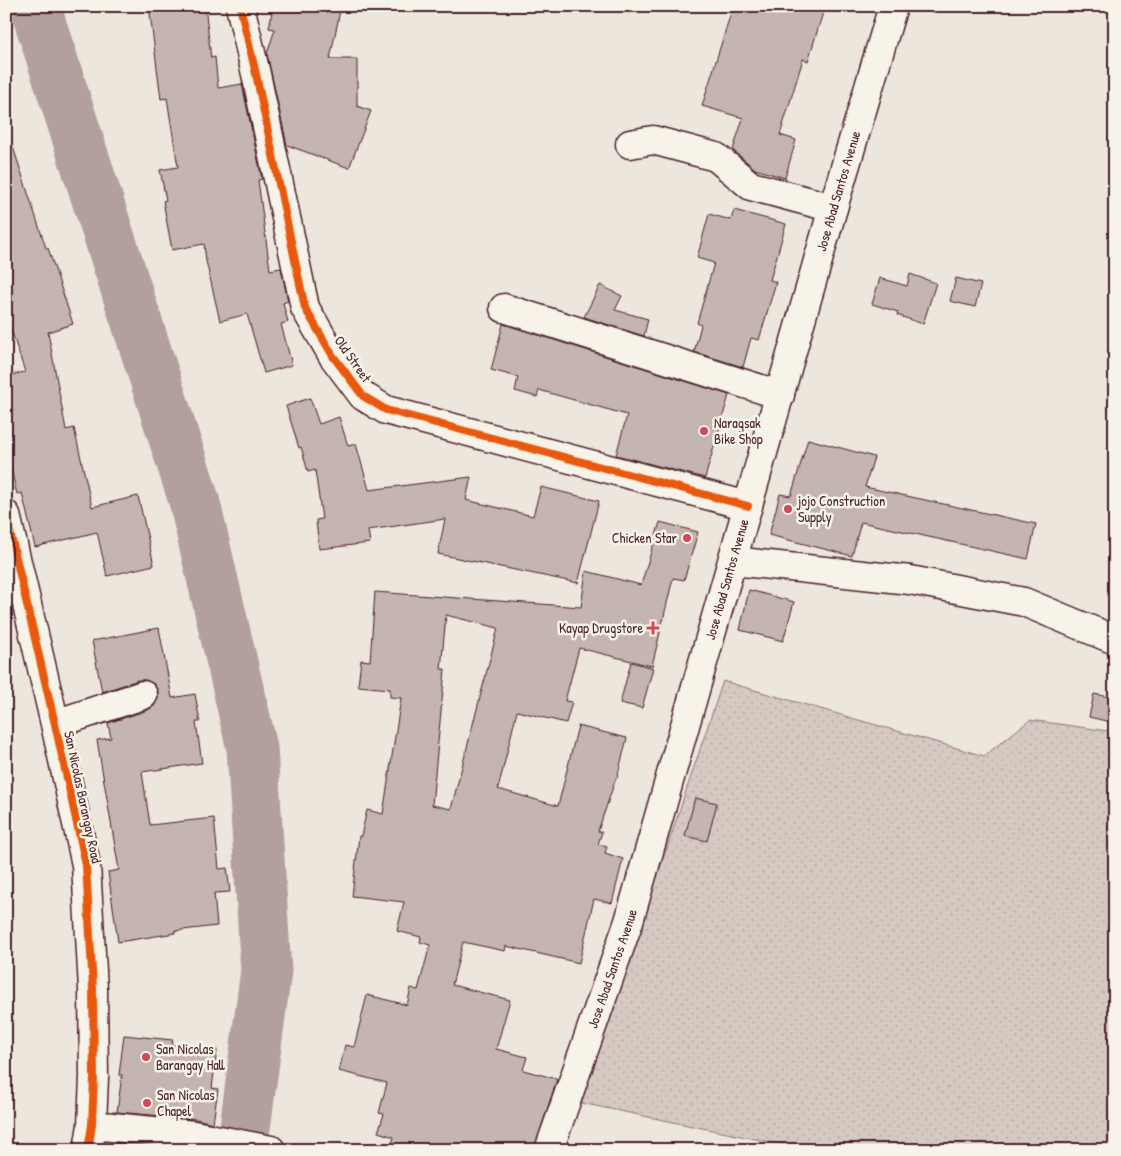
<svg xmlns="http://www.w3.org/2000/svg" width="1121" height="1156" viewBox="0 0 1121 1156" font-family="'Patrick Hand',sans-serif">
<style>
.grass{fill:url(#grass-dots);stroke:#907476}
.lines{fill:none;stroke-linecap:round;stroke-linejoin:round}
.river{stroke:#b39f9d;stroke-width:51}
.building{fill:#c4b5b0;stroke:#4a1f2b;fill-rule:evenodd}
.minor-casing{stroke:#4a1f2b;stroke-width:31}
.highway-casing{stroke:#4a1f2b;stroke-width:31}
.minor{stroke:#f7f3e8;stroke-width:28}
.highway{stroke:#f7f3e8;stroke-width:28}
.cycleway-casing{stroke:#f7f3e8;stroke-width:11}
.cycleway{stroke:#e8590c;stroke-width:8}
.poi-dot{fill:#d1495b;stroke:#f7f3e8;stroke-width:2}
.labels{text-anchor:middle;stroke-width:5;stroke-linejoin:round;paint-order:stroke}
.street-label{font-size:14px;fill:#4a1f2b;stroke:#f7f3e8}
.poi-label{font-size:14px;fill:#4a1f2b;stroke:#f7f3e8;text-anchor:start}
</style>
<defs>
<pattern id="grass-dots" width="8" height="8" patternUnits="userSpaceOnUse" patternTransform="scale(1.25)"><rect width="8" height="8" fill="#d5c9c2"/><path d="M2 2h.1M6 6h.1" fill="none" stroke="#b8aca7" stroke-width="1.8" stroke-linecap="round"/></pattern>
</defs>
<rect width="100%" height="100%" fill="#ece6dd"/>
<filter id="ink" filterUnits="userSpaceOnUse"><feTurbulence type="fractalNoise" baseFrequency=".02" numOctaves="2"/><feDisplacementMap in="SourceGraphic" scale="10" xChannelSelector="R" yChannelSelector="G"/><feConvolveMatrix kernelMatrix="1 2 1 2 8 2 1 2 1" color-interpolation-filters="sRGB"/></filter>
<g filter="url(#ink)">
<!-- grass -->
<path class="grass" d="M 723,681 L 984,756 L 1030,720 L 1115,732 L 1115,1150 L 809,1150 L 581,1103 Z"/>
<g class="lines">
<!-- river -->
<path class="river" d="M 35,6 L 194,500 L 252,748 L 266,971 L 242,1150"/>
</g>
<!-- building -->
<path class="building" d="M 149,6 L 205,6 L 211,58 L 215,57 L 218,88 L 242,84 L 262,179 L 258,180 L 270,270 L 281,268 L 288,301 L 283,303 L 288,322 L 281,324 L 292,365 L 264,373 L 247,314 L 220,321 L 206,261 L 204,244 L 172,250 L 163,201 L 166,200 L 160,170 L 178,167 L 167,98 L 161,99 Z
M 273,6 L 341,6 L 330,59 L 357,59 L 357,106 L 371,111 L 349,168 L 287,145 L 267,54 L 275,29 L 269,28 Z
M 733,6 L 825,6 L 808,61 L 803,59 L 780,135 L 796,140 L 785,178 L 755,169 L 733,150 L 743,118 L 702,106 Z
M 6,141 L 11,141 L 46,248 L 48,248 L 73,324 L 48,332 L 66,430 L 74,428 L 92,507 L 138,496 L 154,565 L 107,576 L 97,532 L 35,547 L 22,493 L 17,494 L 6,449 L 6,376 L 25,372 L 6,314 Z
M 734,210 L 786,224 L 770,280 L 776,282 L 759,340 L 751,338 L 743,367 L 694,352 L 701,325 L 697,323 L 714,263 L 697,258 L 709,214 L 731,220 Z
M 910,274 L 936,283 L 923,324 L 897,315 L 898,312 L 872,304 L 880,278 L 907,286 Z
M 956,278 L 981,284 L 975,307 L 950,301 Z
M 600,285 L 622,296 L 615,310 L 648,319 L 644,336 L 584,317 Z
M 503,324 L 729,395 L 705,478 L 616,455 L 627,415 L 539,390 L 537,397 L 515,391 L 518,377 L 491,370 Z
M 310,398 L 319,424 L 339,417 L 348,446 L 356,444 L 369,490 L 471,477 L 466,500 L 533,516 L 541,487 L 599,501 L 578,583 L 438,554 L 445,519 L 368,530 L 370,543 L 319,549 L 316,520 L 322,519 L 315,470 L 308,472 L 301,447 L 299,448 L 286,406 Z
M 808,439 L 874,457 L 865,487 L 1036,524 L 1028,559 L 861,522 L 852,556 L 769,535 L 780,494 L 791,496 Z
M 660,522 L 698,532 L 684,580 L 673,578 L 652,666 L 579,648 L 565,701 L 572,702 L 566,723 L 517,711 L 498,789 L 558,806 L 578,726 L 627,738 L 617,778 L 616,778 L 598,831 L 602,832 L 598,844 L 607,846 L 605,853 L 623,859 L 612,903 L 594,899 L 579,963 L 506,946 L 505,951 L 463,942 L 452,985 L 510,1000 L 496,1049 L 527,1057 L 523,1070 L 557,1079 L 534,1150 L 390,1150 L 394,1137 L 378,1132 L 384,1114 L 379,1113 L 387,1083 L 339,1071 L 345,1045 L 354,1047 L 367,995 L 407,1005 L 411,988 L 418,990 L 430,945 L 420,942 L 421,937 L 397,931 L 404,902 L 352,896 L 359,836 L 361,836 L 367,810 L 383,814 L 401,698 L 390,697 L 390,689 L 358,686 L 361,660 L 370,661 L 375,592 L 581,607 L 586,571 L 641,585 ZM 446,615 L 498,628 L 451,809 L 432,805 L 445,669 L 441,669 Z
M 749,590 L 794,602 L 783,641 L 740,630 Z
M 159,628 L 172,698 L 195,694 L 200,722 L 196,722 L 202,763 L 142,772 L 150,825 L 214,818 L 219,869 L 227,868 L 230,892 L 214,893 L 217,926 L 174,931 L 175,933 L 118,942 L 108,872 L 119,870 L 97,740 L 111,738 L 108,723 L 148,710 L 154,706 L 158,699 L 158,691 L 154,684 L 146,680 L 138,680 L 102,692 L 92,641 Z
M 631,662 L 653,668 L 642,708 L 620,703 Z
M 1094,694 L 1115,698 L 1115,723 L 1089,717 Z
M 695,798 L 717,803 L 707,841 L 685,836 Z
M 124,1035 L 173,1040 L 172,1045 L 217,1050 L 212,1088 L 218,1089 L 213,1123 L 196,1119 L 117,1112 L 122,1075 L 119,1075 Z
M 113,1143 L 184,1150 L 113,1150 Z"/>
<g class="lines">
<!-- minor casing -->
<g class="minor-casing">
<path id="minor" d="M 240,6 L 256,74 L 305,308 L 333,356 L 363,396 L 386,410 L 748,506
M 630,144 L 653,140 L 716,157 L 751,186 L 833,208
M 504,308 L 780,395
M 6,515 L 55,724 L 86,865 L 93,989 L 94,1077 L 92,1125 L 88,1150
M 733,561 L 910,580 L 1024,602 L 1115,640
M 55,724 L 143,695
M 92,1125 L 194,1135 L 271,1150"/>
</g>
<!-- highway casing -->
<g class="highway-casing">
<g id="highway">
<path id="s1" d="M 549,1150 L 629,921 L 833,208 L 893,6"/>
</g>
</g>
<!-- minor -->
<use href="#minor" class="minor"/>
<!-- highway -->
<use href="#highway" class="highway"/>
<!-- cycleway casing -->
<g class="cycleway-casing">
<path id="cycleway" d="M 240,6 L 256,74 L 305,308 L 333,356 L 363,396 L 386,410 L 748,506
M 6,515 L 55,724 L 86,865 L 93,989 L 94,1077 L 92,1125 L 88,1150"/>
</g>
<!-- cycleway -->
<use href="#cycleway" class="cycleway"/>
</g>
</g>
<!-- markers -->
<g class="poi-dot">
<circle cx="704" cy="431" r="5"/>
<circle cx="788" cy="509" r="5"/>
<circle cx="687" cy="538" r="5"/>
<path d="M650.5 620.5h5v5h5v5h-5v5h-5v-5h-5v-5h5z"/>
<circle cx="146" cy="1057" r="5"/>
<circle cx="147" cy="1103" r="5"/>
</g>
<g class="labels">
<!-- street labels -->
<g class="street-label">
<text dy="5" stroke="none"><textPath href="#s1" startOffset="1002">Jose Abad Santos Avenue</textPath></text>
<text transform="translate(353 359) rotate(55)" y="5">Old Street</text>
<text dy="5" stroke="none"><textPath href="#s1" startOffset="598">Jose Abad Santos Avenue</textPath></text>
<text transform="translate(83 797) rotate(78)" y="5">San Nicolas Barangay Road</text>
<text dy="5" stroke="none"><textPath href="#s1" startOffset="192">Jose Abad Santos Avenue</textPath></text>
</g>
<!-- poi labels -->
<g class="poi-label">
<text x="714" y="428">Naragsak<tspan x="714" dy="16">Bike Shop</tspan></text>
<text x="798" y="506">jojo Construction<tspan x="798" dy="16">Supply</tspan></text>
<text x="677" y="543" text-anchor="end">Chicken Star</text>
<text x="643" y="633" text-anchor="end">Kayap Drugstore</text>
<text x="156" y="1054">San Nicolas<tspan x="156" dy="16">Barangay Hall</tspan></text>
<text x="157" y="1100">San Nicolas<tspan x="157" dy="16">Chapel</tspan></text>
</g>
</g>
<!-- margin -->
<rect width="1121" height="1156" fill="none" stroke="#f7f3e8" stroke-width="25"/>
<rect x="12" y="12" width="1096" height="1131" fill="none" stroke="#4a1f2b" stroke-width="2" filter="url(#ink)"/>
</svg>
